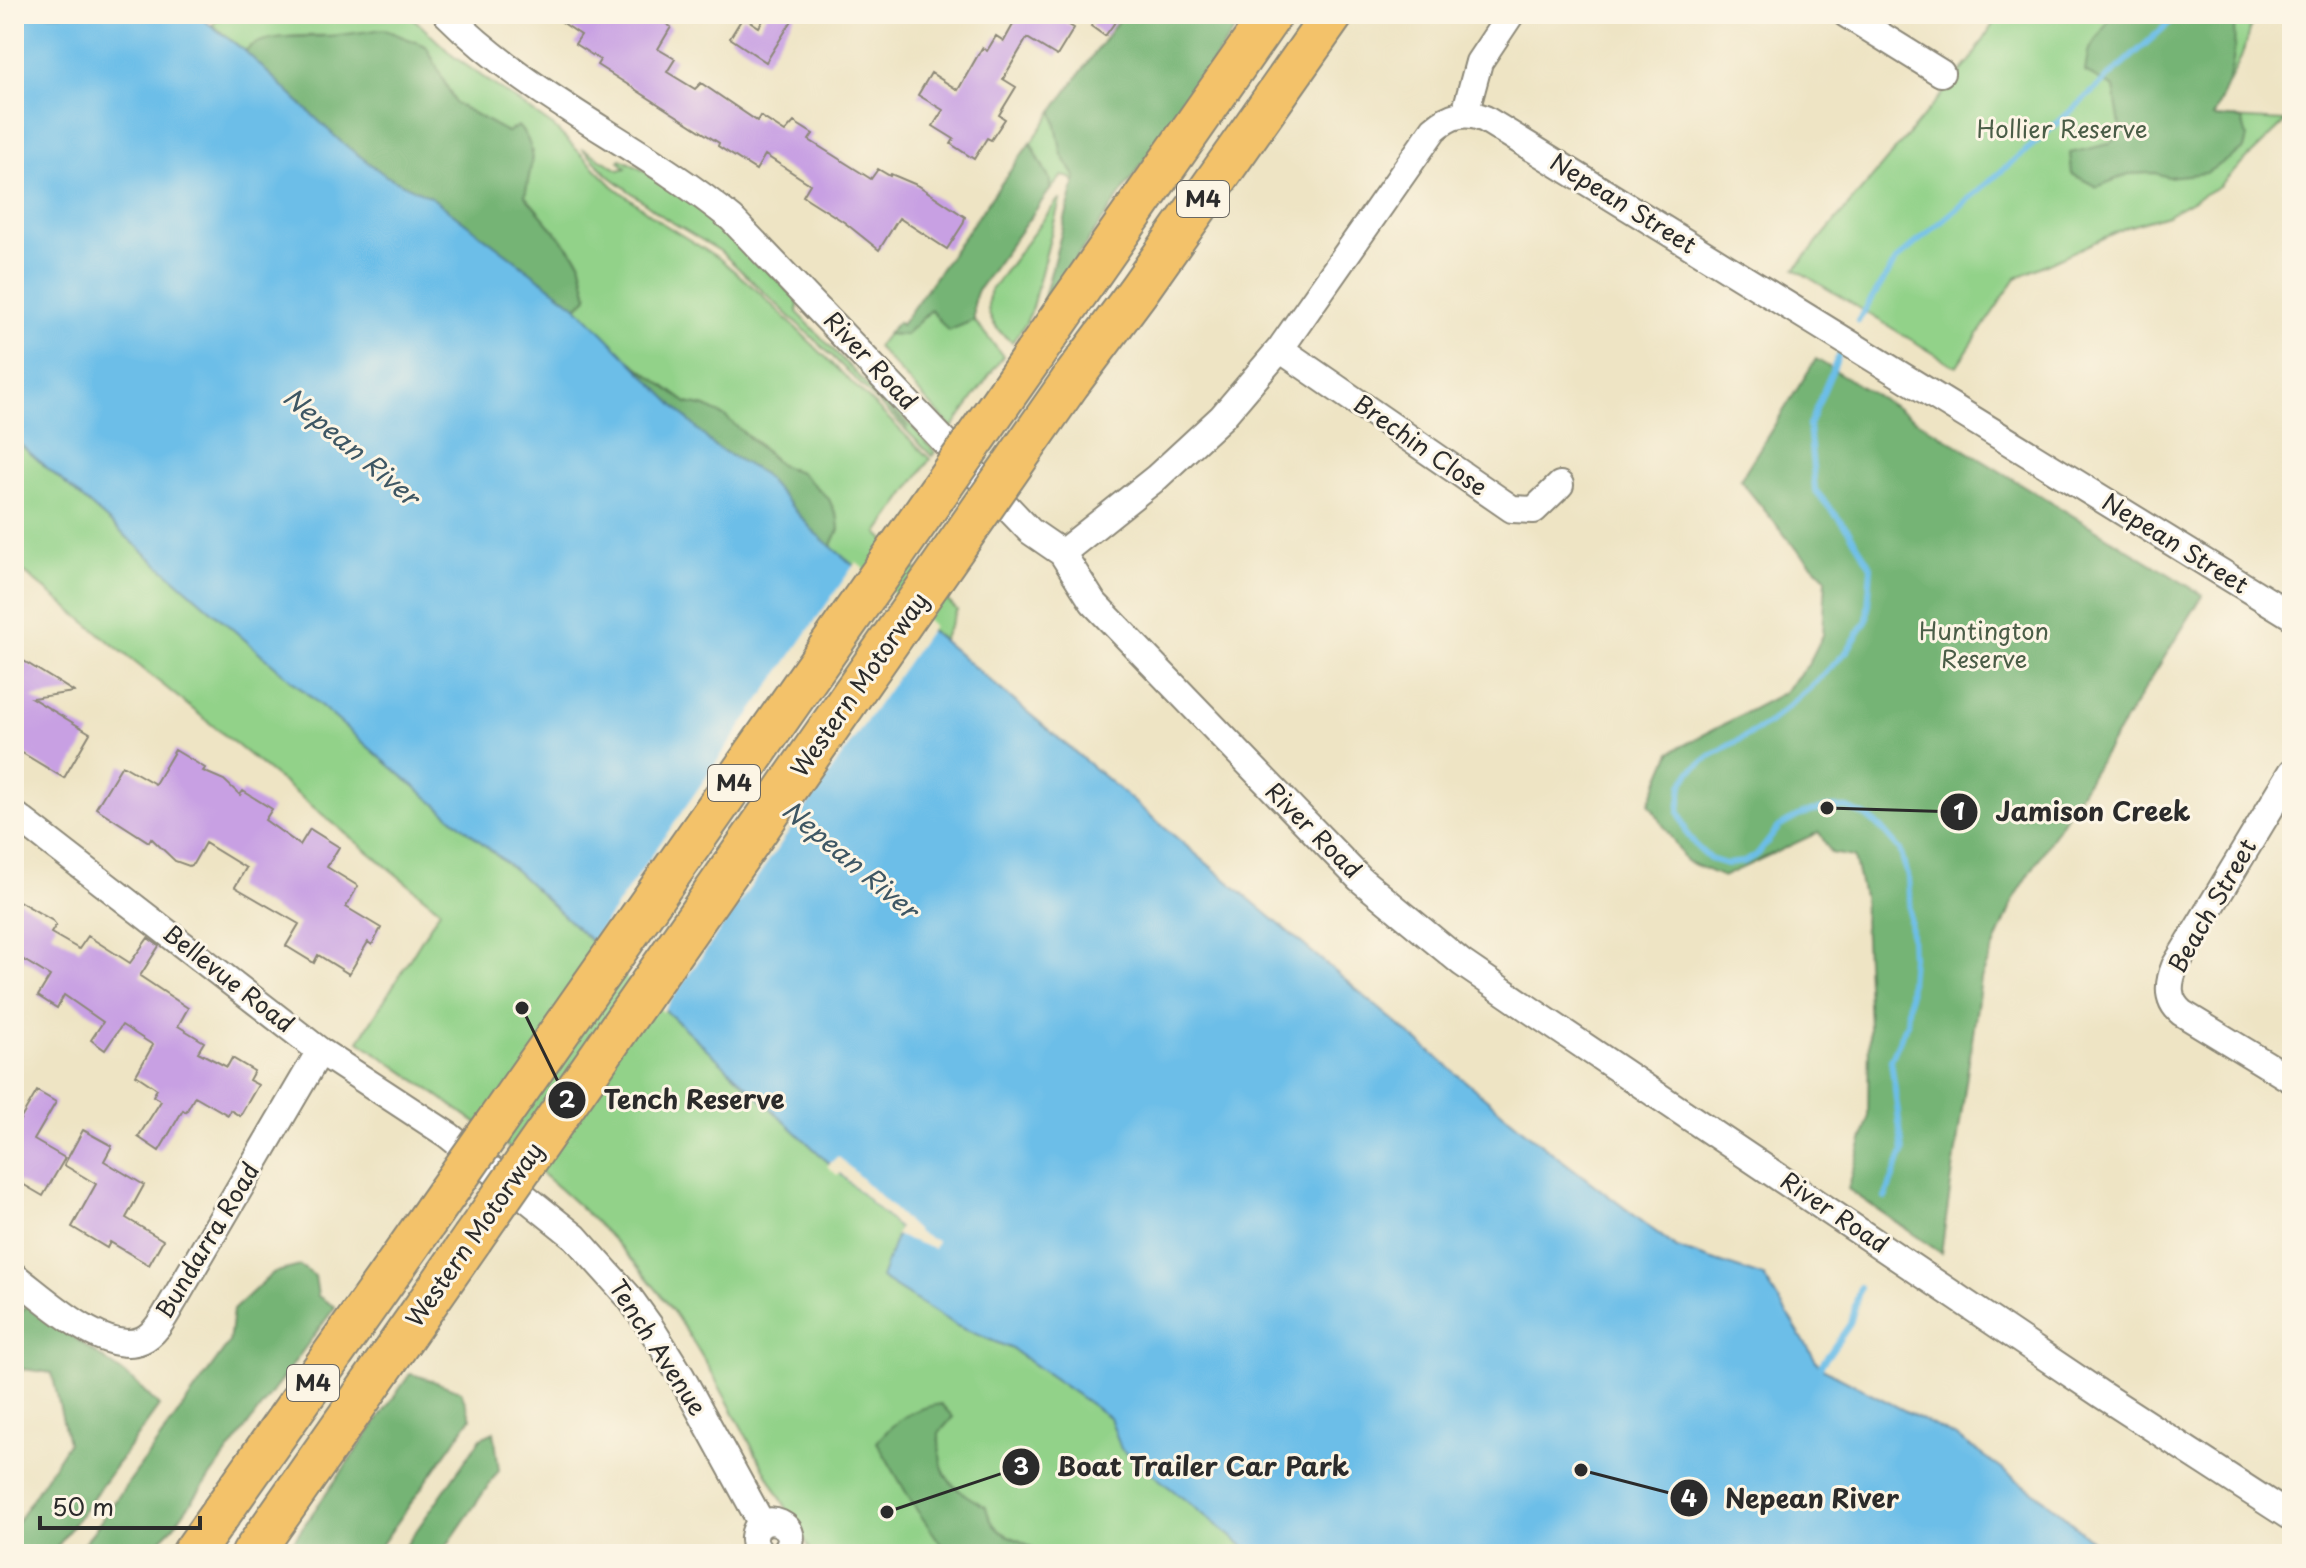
<svg xmlns="http://www.w3.org/2000/svg" width="2306" height="1568" viewBox="0 0 2306 1568" font-family="'Playpen Sans',sans-serif">
<style>
.green{fill:#92d289;stroke:#5e7e5a;stroke-width:2}
.forest{fill:#75b475;stroke:#507050;stroke-width:2}
.water{fill:#6cbee8;stroke:#4c748a;stroke-width:2}
.pier{fill:#eee4c4}
.lines{fill:none;stroke-linecap:round;stroke-linejoin:round}
.stream{stroke:#6cbee8;stroke-width:6}
.building{fill:#c8a0e3}
.minor-casing{stroke:#8c8878;stroke-width:30}
.highway-casing{stroke:#8c8878;stroke-width:44}
.minor{stroke:#fff;stroke-width:26}
.highway{stroke:#f3c26a;stroke-width:40}
.highway-bridge-casing{stroke:#8c8878;stroke-width:44;stroke-linecap:butt}
.highway-bridge{stroke:#f3c26a;stroke-width:40}
.labels{text-anchor:middle;stroke-width:6;stroke-linejoin:round;paint-order:stroke}
.shield{fill:#fcf5e5;stroke:#6a6863;stroke-width:2}
.shield-label{font-size:22px;font-weight:bold;fill:#2b2b2b}
.park-label{font-size:24px;fill:#4a5d47;stroke:#fcf5e5}
.street-label{font-size:24px;fill:#2b2b2b;stroke:#fcf5e5}
.water-label{font-size:26px;font-style:italic;fill:#3e5764;stroke:#fcf5e5}
.leader{fill:none;stroke:#2b2b2b;stroke-width:3}
.callout-dot{fill:#2b2b2b;stroke:#fcf5e5;stroke-width:3}
.mark-label{font-size:24px;text-anchor:middle;font-weight:bold;fill:#fff}
.callout-label{font-size:26px;text-anchor:middle;font-weight:bold;fill:#2b2b2b;stroke:#fcf5e5;stroke-width:6;stroke-linejoin:round;paint-order:stroke}
</style>
<rect width="100%" height="100%" fill="#fcf5e5"/>
<filter id="ink" filterUnits="userSpaceOnUse"><feTurbulence type="fractalNoise" baseFrequency=".0125" numOctaves="2"/><feDisplacementMap in="SourceGraphic" scale="16" xChannelSelector="R" yChannelSelector="G"/><feConvolveMatrix kernelMatrix="1 2 1 2 8 2 1 2 1" color-interpolation-filters="sRGB"/></filter>
<filter id="wash" filterUnits="userSpaceOnUse"><feTurbulence type="fractalNoise" baseFrequency=".006" numOctaves="4" result="noise"/><feDisplacementMap in="SourceGraphic" scale="32" xChannelSelector="R" yChannelSelector="G"/><feGaussianBlur stdDeviation="1.8" result="paint"/><feColorMatrix in="noise" values="0 0 0 0 0 0 0 0 0 0 0 0 0 0 0 0 0 1.4 0 .05"/><feComposite in="paint" operator="in"/></filter>
<g filter="url(#wash)">
<rect width="100%" height="100%" fill="#eee4c4"/>
<!-- green -->
<path class="green" d="M 225,14 L 409,14 L 453,56 L 554,127 L 613,186 L 662,223 L 720,259 L 759,292 L 930,459 L 878,533 L 957,610 L 943,640 L 831,547 L 839,529 L 801,473 L 780,465 L 756,442 L 706,407 L 687,403 L 630,361 L 577,307 L 588,297 L 580,261 L 525,196 L 533,151 L 507,132 L 455,103 L 426,46 C 388,41 273,23 245,51 L 212,25 Z
M 1999,14 L 2254,14 L 2242,55 L 2213,117 L 2286,121 L 2219,186 L 2167,215 L 2127,227 L 2016,278 L 1956,367 L 1795,269 L 1971,60 Z
M 1053,111 L 1076,177 L 1074,182 L 1071,178 L 1062,176 L 1050,190 L 1050,180 L 1031,143 Z
M 582,148 L 619,170 L 626,168 L 619,161 L 621,159 C 690,191 746,249 799,301 L 797,312 L 908,428 L 876,389 L 877,387 L 935,452 L 932,456 L 832,356 L 720,251 L 665,218 L 608,175 Z
M 1058,200 L 1060,200 L 1031,311 L 1026,323 L 1012,342 C 994,329 982,312 991,290 Z
M 931,310 L 948,330 L 974,320 L 1003,356 L 952,428 L 877,347 L 887,334 L 905,335 Z
M 14,439 L 389,765 L 517,872 L 899,1228 L 957,1326 L 1010,1348 L 1111,1418 L 1122,1449 L 1243,1545 L 1251,1554 L 813,1554 C 792,1517 770,1481 750,1443 C 720,1387 690,1329 648,1279 C 569,1182 461,1111 359,1041 L 440,910 L 14,564 Z"/>
<!-- forest -->
<path class="forest" d="M 1123,14 L 1246,14 L 1041,309 L 1076,178 L 1062,155 L 1053,111 Z
M 2113,14 L 2233,14 C 2238,58 2231,78 2213,117 L 2242,119 L 2247,137 L 2244,149 L 2206,173 L 2168,177 L 2155,173 L 2129,174 L 2097,187 L 2072,174 L 2070,153 L 2109,144 L 2121,132 L 2114,88 L 2085,72 L 2088,52 Z
M 383,29 L 426,46 L 455,103 L 507,132 L 518,126 C 540,149 530,168 525,196 L 580,261 L 588,297 L 577,307 L 431,197 L 386,176 L 340,141 L 245,51 C 264,32 301,38 325,36 C 345,35 364,32 383,29 Z
M 1030,143 L 1050,180 L 1050,190 L 978,290 L 974,300 L 974,320 L 948,331 L 931,310 L 905,335 L 887,334 L 898,322 L 901,325 Z
M 1816,359 L 2203,595 L 2014,899 L 1981,979 L 1941,1253 L 1848,1189 L 1868,1120 L 1869,1026 L 1863,896 L 1854,857 L 1831,853 L 1819,832 L 1723,877 L 1686,861 L 1649,803 L 1671,752 L 1783,693 L 1808,665 L 1823,635 L 1826,578 L 1793,545 L 1740,480 Z
M 630,361 L 687,403 L 706,407 L 726,417 L 780,465 L 800,472 L 829,499 L 838,519 L 839,529 L 831,547 L 815,533 L 763,474 L 714,446 Z
M 300,1266 L 315,1276 L 318,1296 L 335,1307 L 173,1527 L 146,1554 L 77,1554 L 229,1343 L 233,1310 L 273,1273 Z
M 28,1304 L 134,1381 L 159,1406 L 52,1554 L 14,1554 L 14,1527 L 68,1443 L 52,1373 L 23,1369 L 14,1381 L 14,1322 Z
M 410,1374 C 428,1377 443,1386 461,1391 L 471,1418 L 375,1554 L 284,1554 Z
M 941,1404 L 953,1417 L 939,1433 C 939,1478 947,1485 986,1507 C 994,1542 1019,1533 1041,1554 L 948,1554 L 914,1506 L 877,1442 C 895,1420 913,1408 941,1404 Z
M 494,1432 L 499,1470 L 441,1554 L 400,1554 L 481,1438 Z"/>
<!-- water -->
<path class="water" d="M 14,14 L 196,14 L 245,51 L 340,141 L 386,176 L 431,197 L 577,307 L 714,446 L 763,474 L 815,533 L 1528,1134 L 1677,1248 L 1764,1277 L 1820,1367 L 1958,1438 L 2047,1501 L 2107,1554 L 1251,1554 L 1242,1545 L 1121,1449 L 1110,1418 L 1010,1348 L 957,1326 L 881,1278 L 899,1228 L 517,872 L 389,765 L 14,439 Z"/>
<!-- pier -->
<path class="pier" d="M 856,562 L 933,626 L 663,1012 L 590,944 Z
M 838,1156 L 920,1234 L 937,1241 L 934,1249 L 895,1235 L 899,1228 L 840,1173 L 837,1175 L 827,1166 Z"/>
<g class="lines">
<!-- stream -->
<path class="stream" d="M 1858,321 L 1897,259 L 2035,143 L 2179,14
M 1839,355 L 1809,425 L 1815,490 L 1848,530 L 1871,567 L 1867,620 L 1847,651 L 1812,686 L 1766,725 L 1710,756 L 1690,772 L 1682,785 L 1679,812 L 1687,834 L 1697,847 L 1710,859 L 1726,864 L 1744,862 L 1758,854 L 1779,827 L 1802,814 L 1827,808 L 1847,808 L 1864,815 L 1880,827 L 1900,850 L 1908,876 L 1912,957 L 1907,1023 L 1891,1060 L 1903,1152 L 1885,1198
M 1817,1371 L 1850,1324 L 1860,1287"/>
</g>
<g id="blocks">
<!-- building -->
<path class="building" d="M 550,14 L 651,14 L 671,27 L 658,49 L 675,59 L 667,72 L 695,89 L 701,83 L 757,121 L 760,116 L 785,132 L 794,122 L 813,134 L 809,140 L 871,179 L 878,169 L 890,176 L 891,174 L 919,186 L 965,217 L 963,224 L 947,249 L 899,218 L 879,250 L 844,222 L 803,196 L 810,184 L 765,155 L 756,170 L 718,146 L 719,143 L 597,65 L 600,60 L 575,44 L 581,35 Z
M 767,14 L 796,14 L 766,62 L 730,38 L 743,17 L 759,27 Z
M 1019,14 L 1050,14 L 1074,28 L 1057,56 L 1027,38 L 1003,79 L 1016,87 L 999,115 L 1005,119 L 991,140 L 987,138 L 974,159 L 951,144 L 954,139 L 933,126 L 943,110 L 918,95 L 931,73 L 958,90 L 982,48 L 987,51 L 996,36 L 1004,41 Z
M 1100,14 L 1121,14 L 1105,36 L 1091,26 Z
M 14,655 L 74,692 L 32,698 L 90,733 L 64,778 L 14,748 Z
M 175,750 L 205,768 L 203,771 L 224,780 L 240,795 L 243,791 L 272,809 L 265,820 L 300,845 L 310,829 L 339,847 L 327,867 L 358,886 L 346,907 L 381,928 L 372,945 L 368,942 L 349,974 L 318,955 L 314,963 L 286,946 L 299,924 L 235,887 L 246,868 L 205,843 L 193,864 L 189,866 L 175,861 L 151,838 L 149,842 L 96,808 L 122,765 L 155,784 Z
M 14,898 L 53,921 L 56,925 L 51,933 L 79,949 L 88,936 L 130,963 L 148,938 L 159,946 L 140,976 L 188,1008 L 178,1026 L 204,1042 L 198,1052 L 227,1067 L 232,1058 L 254,1071 L 249,1080 L 258,1085 L 240,1116 L 230,1110 L 228,1115 L 195,1096 L 186,1112 L 183,1110 L 159,1151 L 138,1137 L 161,1101 L 153,1096 L 157,1089 L 136,1075 L 153,1045 L 122,1025 L 105,1050 L 91,1040 L 103,1022 L 64,995 L 57,1008 L 38,996 L 50,976 L 14,954 Z
M 37,1091 L 56,1102 L 34,1140 L 65,1158 L 43,1196 L 14,1179 L 14,1130 Z
M 83,1130 L 112,1146 L 104,1161 L 144,1185 L 126,1218 L 163,1240 L 149,1265 L 110,1242 L 107,1248 L 72,1227 L 96,1184 L 64,1165 Z"/>
</g>
</g>
<g filter="url(#ink)">
<use href="#blocks" fill-opacity="0" stroke="#8c8878" stroke-width="2"/>
<g class="lines">
<!-- minor casing -->
<g class="minor-casing">
<path id="minor" d="M 447,14 C 530,98 642,145 732,219 L 1030,531 L 1062,553 L 1093,602 L 1360,879 L 1462,963 L 1532,1011 L 2102,1395 L 2292,1518
M 1846,14 L 1941,73
M 1465,114 L 1479,62 L 1511,14
M 1280,349 L 1512,509 L 1534,510 L 1560,485
M 1062,553 L 1156,478 L 1222,417 L 1280,349 L 1434,129 C 1450,115 1465,110 1485,119 L 2292,616
M 2292,772 L 2175,966 C 2168,983 2166,1000 2182,1013 L 2292,1080
M 14,814 L 320,1051 L 448,1135 L 575,1237 L 629,1297 L 649,1325 L 681,1376 L 762,1524
M 14,1276 C 43,1297 105,1357 142,1340 C 155,1334 163,1319 170,1307 L 320,1051
M 761,1554 C 757,1549 753,1544 754,1537 C 758,1506 810,1526 783,1554"/>
</g>
<!-- highway casing -->
<g class="highway-casing">
<path id="highway" d="M 1034,355 L 1272,14
M 1071,381 L 1138,291 L 1333,14
M 192,1554 L 434,1211
M 252,1554 L 472,1239"/>
</g>
<!-- minor -->
<use href="#minor" class="minor"/>
<!-- highway -->
<use href="#highway" class="highway"/>
<!-- highway-bridge casing -->
<g class="highway-bridge-casing">
<path id="highway-bridge" d="M 434,1211 L 1034,355
M 472,1239 L 1071,381"/>
</g>
<!-- highway-bridge -->
<use href="#highway-bridge" class="highway-bridge"/>
</g>
</g>
<g class="labels">
<!-- shield labels -->
<g class="shield">
<rect x="1177" y="181" width="52" height="36" rx="6"/>
<rect x="708" y="765" width="52" height="36" rx="6"/>
<rect x="287" y="1365" width="52" height="36" rx="6"/>
</g>
<g class="shield-label">
<text x="1203" y="207">M4</text>
<text x="734" y="791">M4</text>
<text x="313" y="1391">M4</text>
</g>
<!-- park labels -->
<g class="park-label">
<text x="2062" y="138">Hollier Reserve</text>
<text x="1984" y="640">Huntington<tspan x="1984" dy="28">Reserve</tspan></text>
</g>
<!-- street labels -->
<g class="street-label">
<text transform="translate(1623 204) rotate(32)" y="8">Nepean Street</text>
<text transform="translate(870 361) rotate(47)" y="8">River Road</text>
<text transform="translate(1420 446) rotate(35)" y="8">Brechin Close</text>
<text transform="translate(2175 544) rotate(32)" y="8">Nepean Street</text>
<text transform="translate(860 685) rotate(-55)" y="8">Western Motorway</text>
<text transform="translate(1313 831) rotate(45)" y="8">River Road</text>
<text transform="translate(2213 906) rotate(-60)" y="8">Beach Street</text>
<text transform="translate(228 979) rotate(38)" y="8">Bellevue Road</text>
<text transform="translate(1834 1213) rotate(34)" y="8">River Road</text>
<text transform="translate(475 1235) rotate(-55)" y="8">Western Motorway</text>
<text transform="translate(208 1241) rotate(-59)" y="8">Bundarra Road</text>
<text transform="translate(657 1348) rotate(57)" y="8">Tench Avenue</text>
</g>
<!-- water labels -->
<g class="water-label">
<text transform="translate(351 447) rotate(40)" y="9">Nepean River</text>
<text transform="translate(850 860) rotate(40)" y="9">Nepean River</text>
</g>
</g>
<!-- callouts -->
<path class="leader" d="M1827 808L1959 812M522 1008L567 1100M887 1512L1021 1467M1581 1470L1689 1498"/>
<g class="callout-dot">
<circle cx="1827" cy="808" r="8"/>
<circle cx="522" cy="1008" r="8"/>
<circle cx="887" cy="1512" r="8"/>
<circle cx="1581" cy="1470" r="8"/>
<circle cx="1959" cy="812" r="20"/>
<circle cx="567" cy="1100" r="20"/>
<circle cx="1021" cy="1467" r="20"/>
<circle cx="1689" cy="1498" r="20"/>
</g>
<g class="mark-label">
<text x="1959" y="820">1</text>
<text x="567" y="1108">2</text>
<text x="1021" y="1475">3</text>
<text x="1689" y="1507">4</text>
</g>
<g class="callout-label">
<text x="2093" y="821">Jamison Creek</text>
<text x="694" y="1109">Tench Reserve</text>
<text x="1203" y="1476">Boat Trailer Car Park</text>
<text x="1812" y="1508">Nepean River</text>
</g>
<!-- margin -->
<rect width="2306" height="1568" fill="none" stroke="#fcf5e5" stroke-width="48"/>
<!-- scale -->
<path d="M40 1516v12h160v-12" fill="none" stroke="#2b2b2b" stroke-width="4"/>
<text x="52" y="1516" font-size="24" fill="#2b2b2b" stroke="#fcf5e5" stroke-width="6" paint-order="stroke">50 m</text>
</svg>
